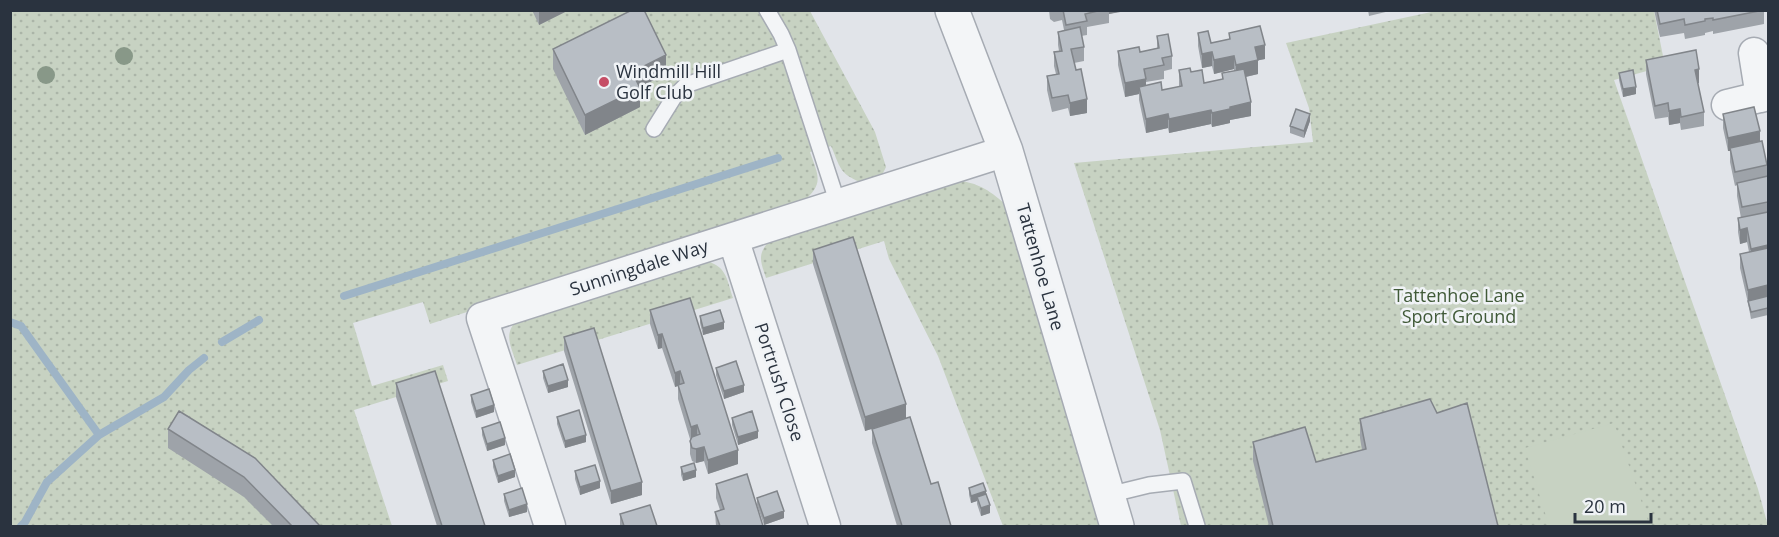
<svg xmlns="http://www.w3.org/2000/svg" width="1779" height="537" viewBox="0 0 1779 537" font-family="'Open Sans',sans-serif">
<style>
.grass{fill:url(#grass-dots)}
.pitch{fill:#c7d2c2}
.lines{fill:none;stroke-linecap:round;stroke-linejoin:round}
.stream{stroke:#9eb4c6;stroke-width:8}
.service-casing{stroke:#a6abb3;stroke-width:18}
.minor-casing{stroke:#a6abb3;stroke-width:33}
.tertiary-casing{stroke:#a6abb3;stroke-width:36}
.service{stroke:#f3f5f7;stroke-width:15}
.minor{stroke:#f3f5f7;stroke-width:30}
.tertiary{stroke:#f3f5f7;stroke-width:33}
.tree{fill:#889888}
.wall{fill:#9ea3a9}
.shaded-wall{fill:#81858a}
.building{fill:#b8bec5;stroke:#81858a;stroke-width:1.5}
.poi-dot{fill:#c64e66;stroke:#f0f3f6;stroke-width:2}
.labels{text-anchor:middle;stroke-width:5;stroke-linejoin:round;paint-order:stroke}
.poi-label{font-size:18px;fill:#2a333f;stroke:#f0f3f6;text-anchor:start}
.street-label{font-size:18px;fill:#2a333f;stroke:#f0f3f6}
.park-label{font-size:18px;fill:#405a38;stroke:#f0f3f6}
</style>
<defs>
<pattern id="grass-dots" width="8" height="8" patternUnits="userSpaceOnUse" patternTransform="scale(1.5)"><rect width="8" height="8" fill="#c7d2c2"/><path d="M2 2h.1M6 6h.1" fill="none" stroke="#abb5a8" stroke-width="1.8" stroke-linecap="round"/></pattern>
</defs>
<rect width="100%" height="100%" fill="#e1e4e9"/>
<!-- grass -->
<path class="grass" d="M 10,11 L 810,11 L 875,132 L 886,167 L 881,177 L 865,184 C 839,174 841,169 831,146 L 810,152 C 819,178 824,183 802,203 L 430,324 L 423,302 L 353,323 L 372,386 L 443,365 L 448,381 L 354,410 L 392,526 L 11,526 Z
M 1436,11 L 1654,11 L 1665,66 L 1614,80 L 1758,489 L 1768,526 L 1181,526 L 1160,430 L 1074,163 L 1313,142 L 1309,108 L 1286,43 Z
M 955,180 C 978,183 988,189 1005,204 L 1105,526 L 1003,526 L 938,356 L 889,259 L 884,241 L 766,278 C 760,260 757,254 771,239 Z
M 703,260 C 727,266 726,277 733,298 L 517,365 C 510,343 502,333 521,316 Z"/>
<!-- pitch -->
<path class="pitch" d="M 1614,423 L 1650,526 L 1549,526 L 1525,448 Z"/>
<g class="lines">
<!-- stream -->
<path class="stream" d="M 344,296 L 778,158
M 10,322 L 21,326 L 99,435
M 222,342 L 259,320
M 21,526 L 25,522 L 47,482 L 99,435 L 164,397 L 189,370 L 204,358"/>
<!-- service casing -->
<g class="service-casing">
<path id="service" d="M 767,10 L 781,34 L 788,50 L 838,204
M 654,129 L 674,97 L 686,85 L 788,50
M 1108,495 L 1149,485 L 1183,481 L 1197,526"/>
</g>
<!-- minor casing -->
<g class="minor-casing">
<path id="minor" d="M 1754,53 L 1761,97
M 1727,105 L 1768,95
M 733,238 L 825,526
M 550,526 L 482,318 L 1006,151"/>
</g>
<!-- tertiary casing -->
<g class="tertiary-casing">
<path id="tertiary" d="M 952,10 L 1006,151 L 1117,526"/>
</g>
<!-- service -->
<use href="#service" class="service"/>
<!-- minor -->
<use href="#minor" class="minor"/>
<!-- tertiary -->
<use href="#tertiary" class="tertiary"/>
</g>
<!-- trees -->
<g class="tree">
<circle cx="124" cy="56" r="9"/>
<circle cx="46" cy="75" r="9"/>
</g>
<!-- wall -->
<path class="wall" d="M 532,10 L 565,10 L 565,12 L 539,25 Z
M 1049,10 L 1126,10 L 1109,14 L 1109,23 L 1087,27 L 1087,35 L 1081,36 L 1084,47 L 1084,61 L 1074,63 L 1087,113 L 1070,116 L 1068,108 L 1052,112 L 1047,90 L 1047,76 L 1056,74 L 1054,66 L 1054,52 L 1059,51 L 1058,45 L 1058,32 L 1064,30 L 1062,20 L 1054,22 L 1050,19 Z
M 1368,10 L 1394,10 L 1369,16 Z
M 1654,10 L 1764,10 L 1764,24 L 1713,34 L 1713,31 L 1705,33 L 1705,35 L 1685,39 L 1684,33 L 1660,37 Z
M 1198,33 L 1211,43 L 1229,39 L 1229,33 L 1265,59 L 1258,60 L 1258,74 L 1246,77 L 1251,116 L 1230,120 L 1230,123 L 1212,127 L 1211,124 L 1169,133 L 1168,128 L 1146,133 L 1139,100 L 1139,94 L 1125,97 L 1118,65 L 1118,51 L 1140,52 L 1157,48 L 1157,36 L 1172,56 L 1172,69 L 1164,71 L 1164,79 L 1146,82 L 1146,85 L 1162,90 L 1179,87 L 1179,70 L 1191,72 L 1204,83 L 1222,79 L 1222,73 L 1234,71 L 1234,69 L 1214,74 L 1212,66 L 1202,68 L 1198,46 Z
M 553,49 L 666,74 L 640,87 L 640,107 L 585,135 L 553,69 Z
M 1646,60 L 1699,83 L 1698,83 L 1704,112 L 1704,126 L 1681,130 L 1680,123 L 1669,125 L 1668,117 L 1655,119 L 1646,74 Z
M 1619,73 L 1636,94 L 1623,97 L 1619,80 Z
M 1723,114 L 1760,142 L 1767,165 L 1767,176 L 1768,176 L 1768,315 L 1751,319 L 1748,303 L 1740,268 L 1740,254 L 1749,252 L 1747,242 L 1740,244 L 1738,232 L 1738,218 L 1741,218 L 1737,196 L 1737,185 L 1735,186 L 1730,162 L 1730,151 L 1728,151 L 1723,128 Z
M 1310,121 L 1304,138 L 1290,133 L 1290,126 Z
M 813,250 L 906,418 L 865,431 L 813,264 Z
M 650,310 L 738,464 L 708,474 L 704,461 L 696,463 L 692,461 L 690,454 L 690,439 L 678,399 L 678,386 L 675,387 L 662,348 L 658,349 L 650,324 Z
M 700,316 L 724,329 L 703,335 L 700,323 Z
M 564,337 L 642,495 L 611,504 L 564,351 Z
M 716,368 L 744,392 L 724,399 L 716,375 Z
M 543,371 L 568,387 L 548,393 L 543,378 Z
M 396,383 L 485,526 L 437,526 L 396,397 Z
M 471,395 L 494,412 L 476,418 L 471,402 Z
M 1437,413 L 1498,526 L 1269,526 L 1253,461 L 1253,442 L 1316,462 L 1362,450 L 1360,438 L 1360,419 Z
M 557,417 L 586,442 L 565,448 L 557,424 Z
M 732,418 L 758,438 L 738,445 L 732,425 Z
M 482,428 L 505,445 L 487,451 L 482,435 Z
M 168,429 L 320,526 L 273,526 L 244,497 L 168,448 Z
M 872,429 L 931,484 L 951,526 L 897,526 L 872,443 Z
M 493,460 L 515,477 L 498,483 L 493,467 Z
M 681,467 L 696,477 L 683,481 L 681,475 Z
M 575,471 L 600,488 L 580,495 L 575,479 Z
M 716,484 L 763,526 L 716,526 L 715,512 L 720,510 L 716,498 Z
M 969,488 L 986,494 L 990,513 L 981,516 L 977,504 L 977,501 L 971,503 L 969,495 Z
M 504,494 L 527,512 L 509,517 L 504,501 Z
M 757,498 L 784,518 L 764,525 L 757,505 Z
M 620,514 L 657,526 L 620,526 Z"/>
<!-- shaded-wall -->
<path class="shaded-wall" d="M 539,10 L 565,10 L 565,12 L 539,25 Z
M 1109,10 L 1126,10 L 1126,11 L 1109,14 Z
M 1265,45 L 1265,59 L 1255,61 L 1255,47 Z
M 1212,52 L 1212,66 L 1202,68 L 1202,54 Z
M 666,55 L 666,74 L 632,91 L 632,72 Z
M 1234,56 L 1234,69 L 1214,74 L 1214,60 Z
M 1258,60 L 1258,74 L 1236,79 L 1236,65 Z
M 1699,69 L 1699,83 L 1695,84 L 1695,70 Z
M 1146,79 L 1146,92 L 1139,87 L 1139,94 L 1125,97 L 1125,83 Z
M 1636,87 L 1636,94 L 1623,97 L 1623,89 Z
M 640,88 L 640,107 L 585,135 L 585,115 Z
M 1087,99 L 1087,113 L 1070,116 L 1070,103 Z
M 1251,102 L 1251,116 L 1230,120 L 1230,123 L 1212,127 L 1212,113 L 1230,107 Z
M 1680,109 L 1680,123 L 1669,125 L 1669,111 Z
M 1211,110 L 1211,124 L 1169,133 L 1169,119 Z
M 1168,114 L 1168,128 L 1146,133 L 1146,119 Z
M 1310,114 L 1310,121 L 1304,138 L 1304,131 Z
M 1760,131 L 1760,145 L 1730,148 L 1730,151 L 1728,151 L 1728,138 Z
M 1747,228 L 1747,242 L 1740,244 L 1740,230 Z
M 1768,245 L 1768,259 L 1751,263 L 1751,249 Z
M 1768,285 L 1768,299 L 1748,303 L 1748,290 Z
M 724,322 L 724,329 L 703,335 L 703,328 Z
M 662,334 L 662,348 L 658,349 L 658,335 Z
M 680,371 L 680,385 L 675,387 L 675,373 Z
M 568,380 L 568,387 L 548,393 L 548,386 Z
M 744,385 L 744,392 L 724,399 L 724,391 Z
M 906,404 L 906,418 L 865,431 L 865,417 Z
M 494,405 L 494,412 L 476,418 L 476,411 Z
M 697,425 L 697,439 L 691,440 L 691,427 Z
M 758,431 L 758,438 L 738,445 L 738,437 Z
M 586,435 L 586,442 L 565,448 L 565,441 Z
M 505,438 L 505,445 L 487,451 L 487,444 Z
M 704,447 L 704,461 L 696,463 L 696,449 Z
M 738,450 L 738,464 L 708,474 L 708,460 Z
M 515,470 L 515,477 L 498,483 L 498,476 Z
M 696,470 L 696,477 L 683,481 L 683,474 Z
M 600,481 L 600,488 L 580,495 L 580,487 Z
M 642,482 L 642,495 L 611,504 L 611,491 Z
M 986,491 L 986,498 L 977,497 L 977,501 L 971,503 L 971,496 Z
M 527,504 L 527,512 L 509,517 L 509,510 Z
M 990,505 L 990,513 L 981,516 L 981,508 Z
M 784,511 L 784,518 L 764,525 L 764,518 Z"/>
<!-- building -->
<path class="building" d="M 632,10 L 644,10 L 666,55 L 632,72 L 640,88 L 585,115 L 553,49 Z
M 1063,10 L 1102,10 L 1085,14 L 1087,21 L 1066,25 Z
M 1657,10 L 1764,10 L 1713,20 L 1713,18 L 1705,19 L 1705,21 L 1685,25 L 1684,19 L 1660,24 Z
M 1260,26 L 1265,45 L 1255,47 L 1258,60 L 1236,65 L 1234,56 L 1214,60 L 1212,52 L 1202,54 L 1198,33 L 1208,31 L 1211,43 L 1230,39 L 1229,33 Z
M 1080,27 L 1084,47 L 1071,49 L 1076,70 L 1081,69 L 1087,99 L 1070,103 L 1068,95 L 1052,98 L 1047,76 L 1059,74 L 1054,52 L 1062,51 L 1058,32 Z
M 1168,34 L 1172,56 L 1162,58 L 1164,65 L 1144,69 L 1146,79 L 1125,83 L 1118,51 L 1139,47 L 1140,52 L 1159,48 L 1157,36 Z
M 1696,50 L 1699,69 L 1695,70 L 1704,112 L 1681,117 L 1680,109 L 1669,111 L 1668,103 L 1655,106 L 1646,60 Z
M 1190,68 L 1191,72 L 1202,70 L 1204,83 L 1223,79 L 1222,73 L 1244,69 L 1251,102 L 1230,107 L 1230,109 L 1212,113 L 1211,110 L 1169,119 L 1168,114 L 1146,119 L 1139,87 L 1161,82 L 1162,90 L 1182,86 L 1179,70 Z
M 1633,70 L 1636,87 L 1623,89 L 1619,73 Z
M 1754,107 L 1760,131 L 1728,138 L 1723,114 Z
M 1296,109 L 1310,114 L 1304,131 L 1290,126 Z
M 1762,141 L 1767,165 L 1735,172 L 1730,148 Z
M 1768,176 L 1768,202 L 1742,207 L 1737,183 Z
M 1768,212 L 1768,245 L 1751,249 L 1747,228 L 1740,230 L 1738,218 Z
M 853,237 L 906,404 L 865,417 L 813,250 Z
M 1768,248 L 1768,285 L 1748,290 L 1740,254 Z
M 1768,296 L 1768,308 L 1751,312 L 1748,301 Z
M 690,298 L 738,450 L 708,460 L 704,447 L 696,449 L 692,448 L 690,441 L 692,437 L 700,434 L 697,425 L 691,427 L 678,385 L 684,383 L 680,371 L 675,373 L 662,334 L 658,335 L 650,310 Z
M 720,310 L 724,322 L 703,328 L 700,316 Z
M 594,328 L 642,482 L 611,491 L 564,337 Z
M 736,361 L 744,385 L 724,391 L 716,368 Z
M 563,364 L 568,380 L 548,386 L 543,371 Z
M 435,371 L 485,526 L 442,526 L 396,383 Z
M 489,389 L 494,405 L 476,411 L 471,395 Z
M 1430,399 L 1437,413 L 1467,403 L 1498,526 L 1273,526 L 1253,442 L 1305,427 L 1316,462 L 1366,449 L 1360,419 Z
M 579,410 L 586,435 L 565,441 L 557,417 Z
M 179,411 L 255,458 L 320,526 L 292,526 L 244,477 L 168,429 Z
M 752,411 L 758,431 L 738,437 L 732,418 Z
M 910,417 L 931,484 L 938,482 L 951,526 L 902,526 L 872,429 Z
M 500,422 L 505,438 L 487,444 L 482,428 Z
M 510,454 L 515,470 L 498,476 L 493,460 Z
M 694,463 L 696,470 L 683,474 L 681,467 Z
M 595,465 L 600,481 L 580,487 L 575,471 Z
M 747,474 L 763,526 L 720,526 L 715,512 L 724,509 L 716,484 Z
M 983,483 L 986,491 L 971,496 L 969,488 Z
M 522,488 L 527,504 L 509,510 L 504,494 Z
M 777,491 L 784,511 L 764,518 L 757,498 Z
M 986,494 L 990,505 L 981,508 L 977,497 Z
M 650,505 L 657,526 L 624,526 L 620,514 Z"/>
<!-- markers -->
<circle class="poi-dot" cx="604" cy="82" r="6"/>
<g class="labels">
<!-- poi labels -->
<g class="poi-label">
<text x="616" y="78">Windmill Hill<tspan x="616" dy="21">Golf Club</tspan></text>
</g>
<!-- street labels -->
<g class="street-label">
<text transform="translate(1040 267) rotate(74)" y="6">Tattenhoe Lane</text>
<text transform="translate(639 268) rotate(-18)" y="6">Sunningdale Way</text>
<text transform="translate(779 382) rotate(72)" y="6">Portrush Close</text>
</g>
<!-- park labels -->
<g class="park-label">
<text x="1459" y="302">Tattenhoe Lane<tspan x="1459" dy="21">Sport Ground</tspan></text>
</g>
</g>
<!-- border -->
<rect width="1779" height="537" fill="none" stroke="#2a333f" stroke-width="24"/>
<!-- scale -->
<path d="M1575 513v9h76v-9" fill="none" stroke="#2a333f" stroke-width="3"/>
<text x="1584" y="513" font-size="18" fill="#2a333f" stroke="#f0f3f6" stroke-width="4.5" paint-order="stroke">20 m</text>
</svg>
